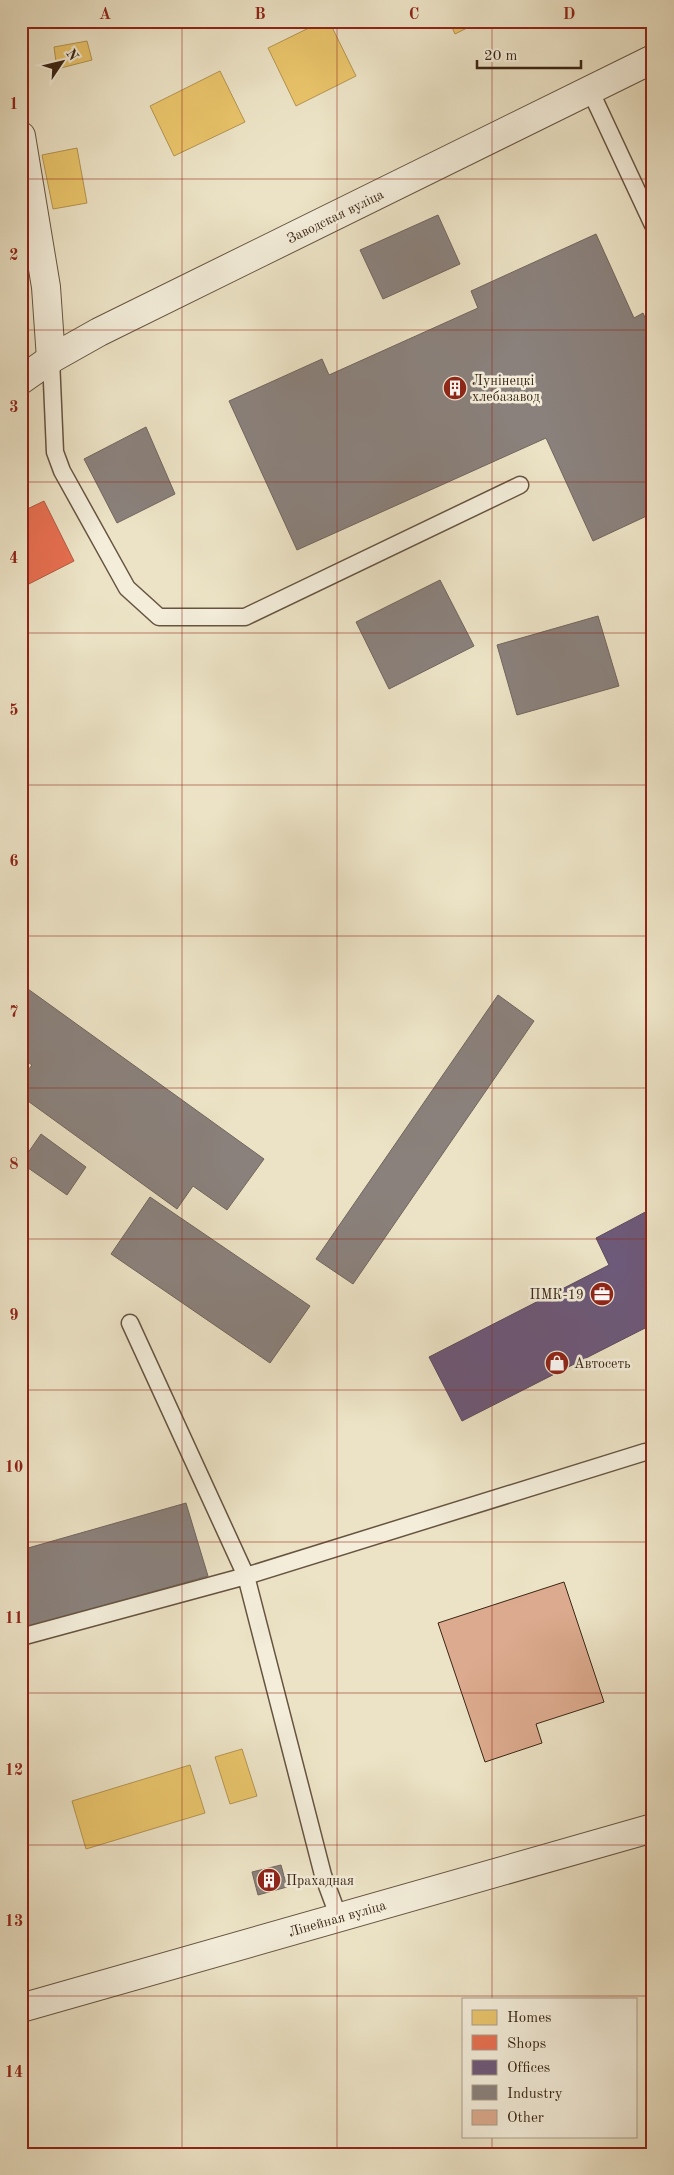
<svg xmlns="http://www.w3.org/2000/svg" width="674" height="2175" viewBox="0 0 674 2175" font-family="'Old Standard TT',serif">
<style>
.homes{fill:#e9c46a;stroke:#b49450}
.shops{fill:#e76f51;stroke:#b3593f}
.offices{fill:#6d597a;stroke:#5e495b}
.industry{fill:#8a817c;stroke:#72655d}
.building{fill:#dcaa8e;stroke:#3a2514}
.lines{fill:none;stroke-linecap:round;stroke-linejoin:round}
.service-casing{stroke:#665440;stroke-width:19}
.minor-casing{stroke:#665440;stroke-width:30}
.tertiary-casing{stroke:#665440;stroke-width:30}
.service{stroke:#f3edda;stroke-width:16}
.minor{stroke:#f3edda;stroke-width:28}
.tertiary{stroke:#f3edda;stroke-width:28}
.grid{fill:none;stroke:#8f2418;stroke-width:1;stroke-opacity:0.55}
.labels{text-anchor:middle;stroke-width:5;stroke-linejoin:round;paint-order:stroke}
.street-label{font-size:14px;fill:#3a2514;stroke:#f3edda}
.poi-label{font-size:14px;fill:#3a2514;stroke:#f3edda;text-anchor:start}
.neatline{fill:none;stroke:#8f2418;stroke-width:2}
.grid-label{font-size:16px;text-anchor:middle;font-weight:bold;fill:#8f2418}
</style>
<rect width="100%" height="100%" fill="#ece3c6"/>
<filter id="stains"><feTurbulence type="fractalNoise" baseFrequency=".004" numOctaves="4"/><feColorMatrix values="0 0 0 0 .2 0 0 0 0 .09 0 0 0 0 .02 0 0 0 .5 -.17"/></filter>
<radialGradient id="worn" r=".72"><stop offset=".6" stop-color="#630" stop-opacity="0"/><stop offset="1" stop-color="#630" stop-opacity=".3"/></radialGradient>
<!-- homes -->
<path class="homes" d="M 323,21 L 329,21 L 356,76 L 296,106 L 268,48 Z
M 449,21 L 481,21 L 455,34 Z
M 87,41 L 92,60 L 57,69 L 54,47 Z
M 220,71 L 245,122 L 174,156 L 150,106 Z
M 77,148 L 87,203 L 53,209 L 42,155 Z
M 242,1749 L 257,1796 L 230,1804 L 215,1757 Z
M 190,1765 L 205,1813 L 86,1849 L 72,1801 Z"/>
<!-- shops -->
<path class="shops" d="M 44,501 L 74,561 L 21,588 L 21,512 Z"/>
<!-- offices -->
<path class="offices" d="M 653,1208 L 653,1324 L 462,1421 L 429,1357 L 609,1265 L 596,1238 Z"/>
<!-- industry -->
<path class="industry" d="M 438,215 L 460,264 L 383,299 L 360,250 Z
M 596,234 L 634,318 L 643,313 L 653,335 L 653,513 L 593,541 L 546,438 L 297,550 L 229,401 L 322,359 L 329,375 L 478,308 L 471,291 Z
M 146,427 L 175,494 L 117,523 L 84,459 Z
M 440,580 L 474,646 L 389,689 L 356,622 Z
M 598,616 L 619,686 L 517,715 L 497,645 Z
M 21,984 L 264,1159 L 227,1210 L 193,1186 L 177,1209 L 21,1096 L 21,1079 L 32,1065 L 21,1057 Z
M 498,995 L 534,1021 L 353,1284 L 316,1259 Z
M 41,1134 L 86,1167 L 67,1195 L 21,1163 Z
M 150,1197 L 310,1306 L 270,1363 L 111,1254 Z
M 186,1503 L 208,1576 L 21,1629 L 21,1550 Z
M 281,1865 L 287,1887 L 258,1895 L 252,1872 Z"/>
<!-- building -->
<path class="building" d="M 564,1582 L 604,1702 L 536,1724 L 542,1743 L 485,1762 L 438,1623 Z"/>
<g class="lines">
<!-- service casing -->
<g class="service-casing">
<path id="service" d="M 590,90 L 653,225
M 51,359 L 55,452 L 62,471 L 127,588 L 159,617 L 245,617 L 520,485
M 130,1323 L 246,1576 L 323,1875 L 339,1918
M 21,1637 L 246,1576 L 645,1452"/>
</g>
<!-- minor casing -->
<g class="minor-casing">
<path id="minor" d="M 21,136 L 46,287 L 51,359
M 21,2008 L 653,1828"/>
</g>
<!-- tertiary casing -->
<g class="tertiary-casing">
<path id="tertiary" d="M 21,380 L 51,359 L 99,332 L 653,59"/>
</g>
<!-- service -->
<use href="#service" class="service"/>
<!-- minor -->
<use href="#minor" class="minor"/>
<!-- tertiary -->
<use href="#tertiary" class="tertiary"/>
</g>
<!-- grid -->
<path class="grid" d="M 182,21 L 182,2154M 337,21 L 337,2154M 492,21 L 492,1999M 21,179 L 653,179M 21,330 L 653,330M 21,482 L 653,482M 21,633 L 653,633M 21,785 L 653,785M 21,936 L 653,936M 21,1088 L 653,1088M 21,1239 L 653,1239M 21,1390 L 653,1390M 21,1542 L 653,1542M 21,1693 L 653,1693M 21,1845 L 653,1845M 21,1996 L 653,1996M 492,2136 L 492,2154"/>
<!-- icons -->
<defs>
<g id="building-disc" transform="scale(1.25)"><circle r="9.5" fill="#8f2418" stroke="#f3edda"/><path d="M-4-6H4V6H1V3H-1V6H-4ZM-2.5-4.3h1.7v1.8h-1.7ZM.8-4.3h1.7v1.8H.8ZM-2.5-1h1.7V.8h-1.7ZM.8-1h1.7V.8H.8Z" fill="#fff"/></g>
<g id="office-disc" transform="scale(1.25)"><circle r="9.5" fill="#8f2418" stroke="#f3edda"/><path d="M-6-3h4V-5.5h4V-3h4V5H-6ZM-1-4.5V-3h2v-1.5ZM-6 0V1H6V0Z" fill="#fff"/></g>
<g id="shop-disc" transform="scale(1.25)"><circle r="9.5" fill="#8f2418" stroke="#f3edda"/><path d="M-5-2.5h2.3a2.7 3.5 0 0 1 5.4 0H5L5.5 6h-11ZM-1.5-2.5h3a1.5 2.3 0 0 0-3 0Z" fill="#fff"/></g>
</defs>
<g fill-rule="evenodd">
<use href="#building-disc" x="455" y="388"/>
<use href="#office-disc" x="602" y="1294"/>
<use href="#shop-disc" x="557" y="1363"/>
<use href="#building-disc" x="269" y="1880"/>
</g>
<g class="labels">
<!-- street labels -->
<g class="street-label">
<text transform="translate(335 216) rotate(-26)" y="5">Заводская вуліца</text>
<text transform="translate(337 1918) rotate(-16)" y="5">Лінейная вуліца</text>
</g>
<!-- poi labels -->
<g class="poi-label">
<text x="472" y="385">Лунінецкі<tspan x="472" dy="16">хлебазавод</tspan></text>
<text x="584" y="1299" text-anchor="end">ПМК-19</text>
<text x="574" y="1368">Автосеть</text>
<text x="286" y="1885">Прахадная</text>
</g>
</g>
<!-- margin -->
<rect width="674" height="2175" fill="none" stroke="#ece3c6" stroke-width="55"/>
<!-- legend -->
<rect x="462" y="1998" width="175" height="140" fill="#f3edda" stroke="#a99d8b"/>
<rect x="472" y="2010" width="25" height="15" fill="#e9c46a" stroke="#a99d8b"/>
<text x="507" y="2022" font-size="15" fill="#3a2514">Homes</text>
<rect x="472" y="2035" width="25" height="15" fill="#e76f51" stroke="#a99d8b"/>
<text x="507" y="2048" font-size="15" fill="#3a2514">Shops</text>
<rect x="472" y="2060" width="25" height="15" fill="#6d597a" stroke="#a99d8b"/>
<text x="507" y="2072" font-size="15" fill="#3a2514">Offices</text>
<rect x="472" y="2085" width="25" height="15" fill="#8a817c" stroke="#a99d8b"/>
<text x="507" y="2098" font-size="15" fill="#3a2514">Industry</text>
<rect x="472" y="2110" width="25" height="15" fill="#dcaa8e" stroke="#a99d8b"/>
<text x="507" y="2122" font-size="15" fill="#3a2514">Other</text>
<!-- north arrow -->
<g transform="translate(62 62) rotate(55)" stroke="#f3edda" stroke-width="4" paint-order="stroke">
<path d="M0-4L9 19L0 12L-9 19Z" fill="#3a2514"/>
<text y="-8" font-size="14" font-weight="bold" text-anchor="middle" fill="#3a2514">N</text>
</g>
<!-- scale -->
<path d="M477 60v8h104v-8" fill="none" stroke="#3a2514" stroke-width="2.5"/>
<text x="484" y="60" font-size="15" fill="#3a2514" stroke="#f3edda" stroke-width="4" paint-order="stroke">20 m</text>
<rect x="28" y="28" width="618" height="2120" class="neatline"/>
<g class="grid-label">
<text x="105" y="19">A</text>
<text x="260" y="19">B</text>
<text x="414" y="19">C</text>
<text x="569" y="19">D</text>
<text x="14" y="109">1</text>
<text x="14" y="260">2</text>
<text x="14" y="412">3</text>
<text x="14" y="563">4</text>
<text x="14" y="715">5</text>
<text x="14" y="866">6</text>
<text x="14" y="1017">7</text>
<text x="14" y="1169">8</text>
<text x="14" y="1320">9</text>
<text x="14" y="1472">10</text>
<text x="14" y="1623">11</text>
<text x="14" y="1775">12</text>
<text x="14" y="1926">13</text>
<text x="14" y="2077">14</text>
</g>
<rect width="100%" height="100%" filter="url(#stains)"/>
<rect width="100%" height="100%" fill="url(#worn)"/>
</svg>
